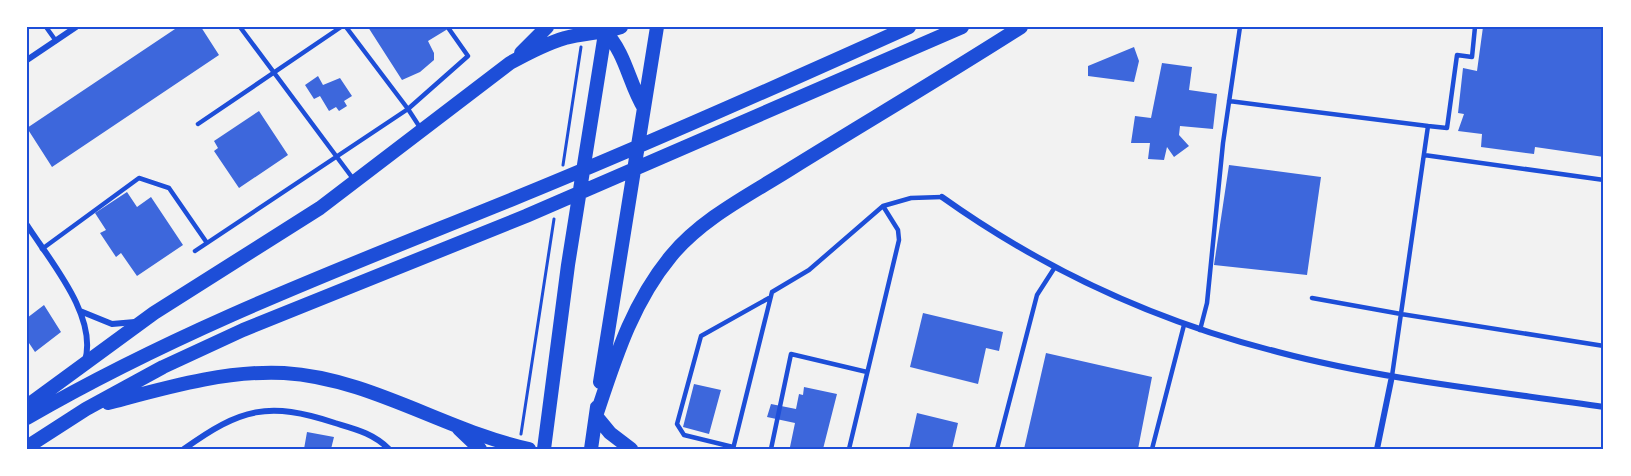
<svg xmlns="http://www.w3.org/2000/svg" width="1631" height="476" viewBox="0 0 1631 476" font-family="'Nunito Sans',sans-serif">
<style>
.building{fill:#3d67dc}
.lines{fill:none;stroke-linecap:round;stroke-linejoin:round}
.path{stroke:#1d4ed8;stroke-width:3}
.service{stroke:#1d4ed8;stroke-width:4.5}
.minor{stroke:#1d4ed8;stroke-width:6}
.primary{stroke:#1d4ed8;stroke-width:14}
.neatline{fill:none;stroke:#1d4ed8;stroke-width:2}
</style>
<rect width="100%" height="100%" fill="#f2f2f2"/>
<!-- building -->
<path class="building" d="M 178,27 L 201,27 L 219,55 L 52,167 L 27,128 Z
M 368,27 L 451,27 L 428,41 L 434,53 L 434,60 L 420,72 L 402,80 Z
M 1483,27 L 1604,27 L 1604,157 L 1535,147 L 1534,154 L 1481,147 L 1482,134 L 1458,131 L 1464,114 L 1458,113 L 1463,68 L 1477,71 Z
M 1134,47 L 1139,61 L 1134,82 L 1088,76 L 1088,66 Z
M 1162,63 L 1192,67 L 1189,90 L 1217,94 L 1213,129 L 1180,126 L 1179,135 L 1189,146 L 1174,157 L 1167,147 L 1164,160 L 1148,159 L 1150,143 L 1131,143 L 1135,116 L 1151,118 Z
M 318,76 L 323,85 L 340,78 L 352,96 L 344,101 L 347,106 L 339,111 L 336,107 L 329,111 L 320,96 L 314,99 L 305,85 Z
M 259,111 L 288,155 L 239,188 L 214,151 L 218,148 L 214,141 Z
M 1229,165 L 1321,177 L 1307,275 L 1214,265 Z
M 127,192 L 137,207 L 151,197 L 183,245 L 137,276 L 121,253 L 116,257 L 100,233 L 106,230 L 95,213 Z
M 44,305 L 61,332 L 35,352 L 27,340 L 27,318 Z
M 923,313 L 1003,332 L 999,351 L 986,348 L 978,384 L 910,367 Z
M 1046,353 L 1152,377 L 1138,449 L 1024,449 Z
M 694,384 L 721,390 L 709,434 L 683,427 Z
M 804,387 L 837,394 L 823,449 L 790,447 L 795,423 L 767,417 L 771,404 L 796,409 L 799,394 L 803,395 Z
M 917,413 L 958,423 L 952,449 L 909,449 Z
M 307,432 L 334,437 L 331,449 L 304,449 Z"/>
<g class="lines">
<!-- path -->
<path class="path" d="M 563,165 L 581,47
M 521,434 L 554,219"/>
<!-- service -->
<path class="service" d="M 46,27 L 56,41
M 240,27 L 354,180
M 346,27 L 408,109 L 468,56 L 449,29
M 1229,101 L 1428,126
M 198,124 L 341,27
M 1424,155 L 1604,180
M 42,249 L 139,178 L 169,188 L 207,243
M 195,251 L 408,109 L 421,129
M 1312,298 L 1401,314 L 1604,346
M 1200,330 L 1207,303 L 1223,143 L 1240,27
M 1392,376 L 1428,126 L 1447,128 L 1457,55 L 1472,57 L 1475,27
M 733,447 L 684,435 L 677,424 L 701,336 L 769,298
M 733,449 L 772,292 L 809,270 L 883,206 L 911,198 L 942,197
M 771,449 L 791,354 L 867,372
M 849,449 L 899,240 L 898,230 L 883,206
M 997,449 L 1037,295 L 1055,267
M 1152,449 L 1184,325"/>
<!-- minor -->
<path class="minor" d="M 27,60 L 76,27
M 942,197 C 1043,269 1158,322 1278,352 C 1384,380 1495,391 1604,407
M 27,225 C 50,261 98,316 85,361
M 80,311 L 112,324 L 135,322
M 184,449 C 241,408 268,401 335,423 C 355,429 373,433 389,449
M 1377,449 L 1392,376"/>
<!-- primary -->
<path class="primary" d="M 605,32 C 626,53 629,84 644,108
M 521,53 L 547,27
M 600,382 L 657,27
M 108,403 C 165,388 225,370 284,373 C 370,378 446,431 529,449
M 27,406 L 154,313 L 320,208 L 510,63 C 528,53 545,44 565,38 C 584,33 602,33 621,27
M 596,416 C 615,359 632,303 671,256 C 702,218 751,194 792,168 C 868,121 946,75 1021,27
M 596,416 L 610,433 L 631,449
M 27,418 C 182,328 348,266 513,199 C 646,145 778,86 909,27
M 459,429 L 480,449
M 27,447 L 86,409 L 163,367 L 243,330 L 526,216 L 962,27
M 544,449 L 568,265 L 606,27
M 591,449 L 597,407"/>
</g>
<!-- border -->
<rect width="1631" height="476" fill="none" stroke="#ffffff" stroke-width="57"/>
<rect x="28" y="28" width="1574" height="420" class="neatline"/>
</svg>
